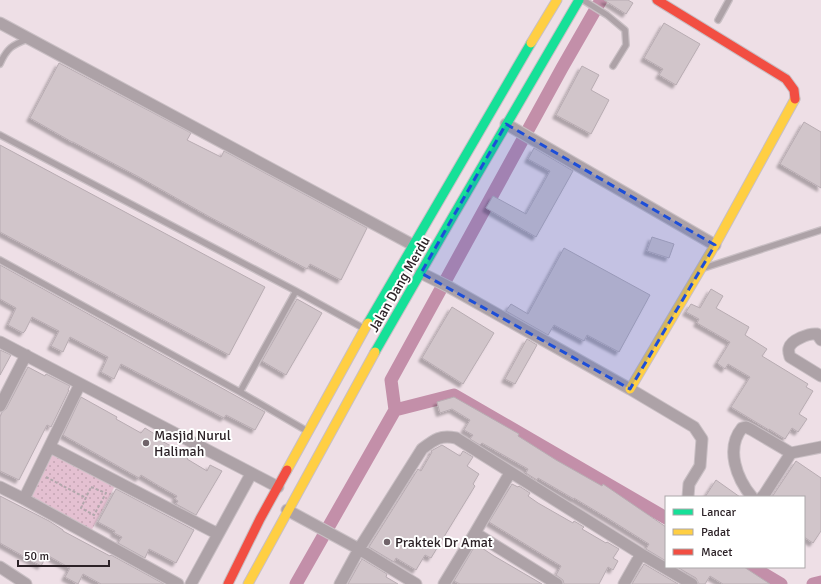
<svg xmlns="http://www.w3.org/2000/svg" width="821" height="584" viewBox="0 0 821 584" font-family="Signika,sans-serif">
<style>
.grass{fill:url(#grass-dots)}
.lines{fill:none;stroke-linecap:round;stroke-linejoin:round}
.canal{stroke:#c38fa9;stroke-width:13}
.building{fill:#d1c5ca;stroke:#b8acb2;filter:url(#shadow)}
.lane-casing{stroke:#c9bfc4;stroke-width:8}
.street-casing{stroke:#c9bfc4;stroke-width:13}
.fast-casing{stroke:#c9bfc4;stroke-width:11}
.slow-casing{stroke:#c9bfc4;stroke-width:11}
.jam-casing{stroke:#c9bfc4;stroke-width:11}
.path{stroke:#b2a7ac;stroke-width:2;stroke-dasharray:3 2;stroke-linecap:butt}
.lane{stroke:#ada2a7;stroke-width:5.5}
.street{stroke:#ada2a7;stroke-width:11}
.fast{stroke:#16e098;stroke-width:9}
.slow{stroke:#ffcf43;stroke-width:9}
.jam{stroke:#f24e42;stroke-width:9}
.marked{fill:#1d4ed8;fill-opacity:0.2;stroke:#1d4ed8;stroke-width:3;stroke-dasharray:8 5;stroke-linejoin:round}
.poi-dot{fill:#70646a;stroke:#fff;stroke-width:1.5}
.labels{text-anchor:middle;stroke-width:4;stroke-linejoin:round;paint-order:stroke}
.street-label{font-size:14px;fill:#2c2227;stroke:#fff}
.poi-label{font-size:14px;fill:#2c2227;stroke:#fff;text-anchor:start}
</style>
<defs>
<pattern id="grass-dots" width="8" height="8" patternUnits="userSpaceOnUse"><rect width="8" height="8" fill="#e4c0d1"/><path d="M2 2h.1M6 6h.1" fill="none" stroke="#c4a5b3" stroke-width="1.8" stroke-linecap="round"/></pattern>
<filter id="shadow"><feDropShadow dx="-3.5" dy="3.5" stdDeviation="1" flood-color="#0004"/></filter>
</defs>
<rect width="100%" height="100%" fill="#eedfe6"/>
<!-- grass -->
<path class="grass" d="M 50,447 L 117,482 L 89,535 L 24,499 Z"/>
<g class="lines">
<!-- canal -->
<path class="canal" d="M 395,410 L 454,395 L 666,518
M 752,567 L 781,584
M 296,584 L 395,410 L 391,380 L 562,68 L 601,0
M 813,584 L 821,582"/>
</g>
<!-- building -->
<path class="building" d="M 604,0 L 628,0 L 633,3 L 626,14 Z
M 664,23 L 700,44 L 676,85 L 659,75 L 663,69 L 644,58 Z
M 59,63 L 191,133 L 187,140 L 221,157 L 224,151 L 367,228 L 341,280 L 310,264 L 307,269 L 208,216 L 139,177 L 73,142 L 72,142 L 30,118 Z
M 582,66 L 599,75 L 591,90 L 609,100 L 591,134 L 556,115 Z
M 804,122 L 821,132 L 821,188 L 780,164 Z
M 0,145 L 265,287 L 229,355 L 0,232 Z
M 534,148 L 573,171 L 536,237 L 486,208 L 493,196 L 526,214 L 550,171 L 528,159 Z
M 652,237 L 674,244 L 669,258 L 647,251 Z
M 564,248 L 650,295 L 619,352 L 587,335 L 584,341 L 554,325 L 548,335 L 506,311 L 511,304 L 528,314 Z
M 0,265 L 265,412 L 255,430 L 226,415 L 224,418 L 121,364 L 114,379 L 101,372 L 108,357 L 70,337 L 63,352 L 51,346 L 59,331 L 32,317 L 25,331 L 23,333 L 8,325 L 16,308 L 0,299 Z
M 711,289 L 723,296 L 716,308 L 749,327 L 745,335 L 767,349 L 762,356 L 808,384 L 806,387 L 813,391 L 799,414 L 807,419 L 798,432 L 792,428 L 785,439 L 769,429 L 769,430 L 731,407 L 750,377 L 728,364 L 725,369 L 717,363 L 730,342 L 697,323 L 699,319 L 686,312 L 691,304 L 700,308 Z
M 297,299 L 322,313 L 286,375 L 262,361 Z
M 452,307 L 494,333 L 463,384 L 422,358 Z
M 527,339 L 537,345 L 515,384 L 505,379 Z
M 0,350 L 11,355 L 0,375 Z
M 28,367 L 45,376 L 46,374 L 70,386 L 68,390 L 69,390 L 51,427 L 47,425 L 19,480 L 0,471 L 0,417 L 2,412 L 6,409 Z
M 81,397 L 117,417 L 116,419 L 141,433 L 145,428 L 161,438 L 160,440 L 189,456 L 187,459 L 207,471 L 210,465 L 222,471 L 196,515 L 176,504 L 178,501 L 175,499 L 177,496 L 159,486 L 141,475 L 139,478 L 63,435 Z
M 454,397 L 519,434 L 518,436 L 556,460 L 602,486 L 603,484 L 666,527 L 666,561 L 646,549 L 649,544 L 609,519 L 574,498 L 574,499 L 538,478 L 537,480 L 526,473 L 528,469 L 482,443 L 480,445 L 470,439 L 473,435 L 464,430 L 470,420 L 452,409 L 440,413 L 437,402 Z
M 442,445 L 460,456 L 463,451 L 473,457 L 467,466 L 479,474 L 473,484 L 475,486 L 431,558 L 425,555 L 416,570 L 396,558 L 394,562 L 369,547 L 418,469 L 421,471 L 432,452 L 431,451 Z
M 796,461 L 821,478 L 821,531 L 813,543 L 804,537 L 804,497 L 772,497 Z
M 716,480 L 740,497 L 705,497 Z
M 512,484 L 518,487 L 519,486 L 530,493 L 528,496 L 538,503 L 573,523 L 574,521 L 584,527 L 582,529 L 606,543 L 607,542 L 619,549 L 613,558 L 618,561 L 613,570 L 608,567 L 599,584 L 564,584 L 563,580 L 556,575 L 561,566 L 489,522 Z
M 116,489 L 194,530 L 176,563 L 149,549 L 145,558 L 118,543 L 122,537 L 114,533 L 115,531 L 98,522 Z
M 0,496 L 49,521 L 63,530 L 63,531 L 110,556 L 111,555 L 164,584 L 101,584 L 83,574 L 78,584 L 65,577 L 70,568 L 47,555 L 41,566 L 0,543 Z
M 476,544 L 494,556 L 542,584 L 460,584 L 454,581 Z
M 362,559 L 387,574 L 386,577 L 398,584 L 348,584 Z
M 644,564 L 678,584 L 632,584 Z
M 677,567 L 744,567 L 770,584 L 723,584 L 710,576 L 705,584 L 699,584 L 696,578 Z"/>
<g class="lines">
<!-- lane casing -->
<g class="lane-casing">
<path id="lane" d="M 583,0 L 607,15 L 625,30 L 626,45 L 613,66
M 718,20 L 729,0
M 0,64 C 7,48 12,45 28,39
M 0,135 L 296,291 L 365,329
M 0,260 L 240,392 L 307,431
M 704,268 L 821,230
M 240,392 L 296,291"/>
</g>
<!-- street casing -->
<g class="street-casing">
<path id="street" d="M 0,23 L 413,245
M 506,124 L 715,245
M 421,273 L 449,287 L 630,389 L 694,427 L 702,439 L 700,466 L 689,484 L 688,497
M 821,340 L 817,334 C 809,333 791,340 789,348 C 788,351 789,354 790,357 L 821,376
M 0,342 L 278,487
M 0,406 L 26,355
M 50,447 L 218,534
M 0,487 L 24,499 L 178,584
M 752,497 C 737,479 725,449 742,428 L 746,427 L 752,430 L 791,453 L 821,447
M 762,497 L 764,495 L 791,453
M 24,499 L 80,384
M 287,510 L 359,549 L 416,584
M 475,533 L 557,584
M 0,567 L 26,584
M 191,584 L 251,474
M 340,584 L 359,549 L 422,449 C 435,439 440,435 456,438 L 641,554 L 692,584
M 444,584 L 475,533 L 510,473
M 624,584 L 641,554"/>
</g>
<!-- fast casing -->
<g class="fast-casing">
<path id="fast" d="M 368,323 L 531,43
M 375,352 L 452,218 L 579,0"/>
</g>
<!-- slow casing -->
<g class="slow-casing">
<path id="slow" d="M 531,43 L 557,0
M 630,389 L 715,245 L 795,99
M 287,470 L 368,323
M 248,584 L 375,352"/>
</g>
<!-- jam casing -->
<g class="jam-casing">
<path id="jam" d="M 657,0 L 786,79 L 794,90 L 795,99
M 228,584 L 260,519 L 287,470"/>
</g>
<!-- path -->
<path class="path" d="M 46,477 L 86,498
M 91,487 L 106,493 L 94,515 L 81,508 Z"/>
<!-- lane -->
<use href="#lane" class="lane"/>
<!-- street -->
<use href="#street" class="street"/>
<!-- fast -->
<use href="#fast" class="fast"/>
<!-- slow -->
<use href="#slow" class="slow"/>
<!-- jam -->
<use href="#jam" class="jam"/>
</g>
<!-- marked area -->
<path class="marked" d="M 506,124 L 715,245 L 630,389 L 421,273 Z"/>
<!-- markers -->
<g class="poi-dot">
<circle cx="146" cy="443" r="4"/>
<circle cx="387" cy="542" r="4"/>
</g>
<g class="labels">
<!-- street labels -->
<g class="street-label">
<text transform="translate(399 284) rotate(-60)" y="5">Jalan Dang Merdu</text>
</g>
<!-- poi labels -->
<g class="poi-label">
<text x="154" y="440">Masjid Nurul<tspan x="154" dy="16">Halimah</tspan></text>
<text x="395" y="547">Praktek Dr Amat</text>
</g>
</g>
<!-- legend -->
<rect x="665" y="496" width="140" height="72" fill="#ffffff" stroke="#aba7a9"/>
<rect x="673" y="509" width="20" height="6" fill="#16e098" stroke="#aba7a9"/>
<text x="701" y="516" font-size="12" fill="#2c2227">Lancar</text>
<rect x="673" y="529" width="20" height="6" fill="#ffcf43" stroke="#aba7a9"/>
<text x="701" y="536" font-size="12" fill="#2c2227">Padat</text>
<rect x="673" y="549" width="20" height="6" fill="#f24e42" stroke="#aba7a9"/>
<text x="701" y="556" font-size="12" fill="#2c2227">Macet</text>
<!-- scale -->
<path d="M18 560v6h91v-6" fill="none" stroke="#2c2227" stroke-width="2"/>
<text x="24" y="560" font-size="12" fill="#2c2227" stroke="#ffffff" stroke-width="3" paint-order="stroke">50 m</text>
</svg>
